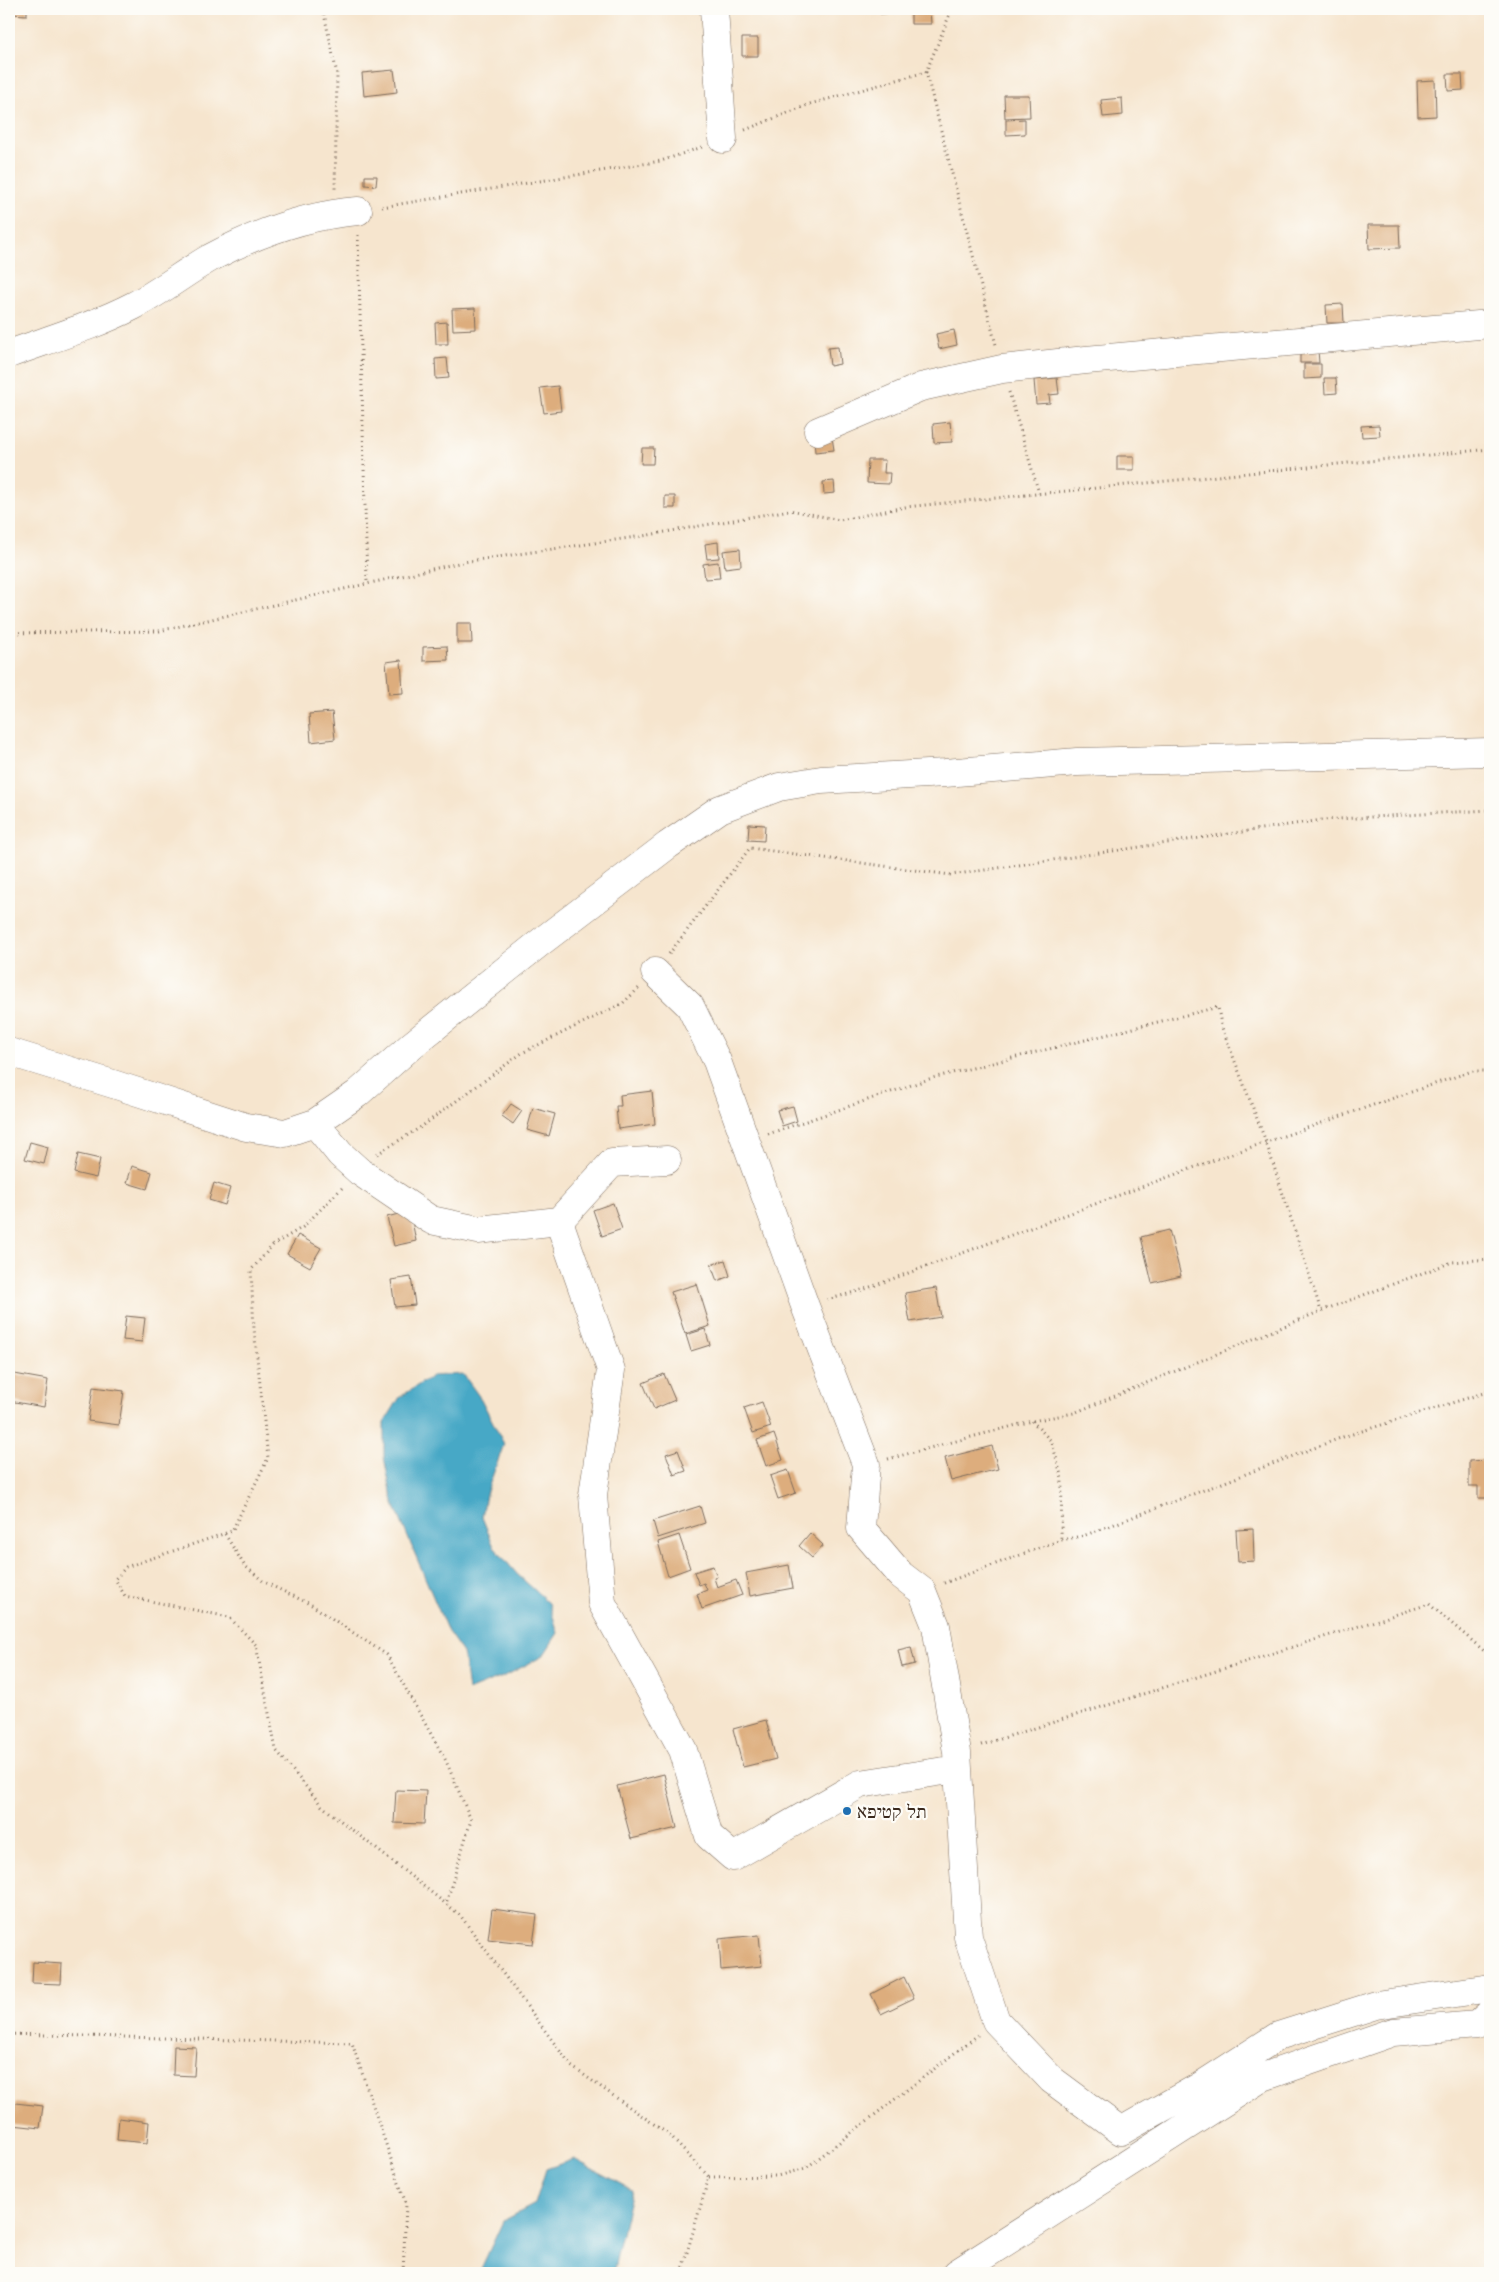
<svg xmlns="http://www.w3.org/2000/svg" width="1499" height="2282" viewBox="0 0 1499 2282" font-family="'Old Standard TT','Frank Ruhl Libre',serif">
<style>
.water{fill:#47a8c6;stroke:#416972}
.building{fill:#ddad7d}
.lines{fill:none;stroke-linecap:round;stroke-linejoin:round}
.minor-casing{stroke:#7c6b5c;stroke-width:29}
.path{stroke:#7c6b5c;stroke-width:3;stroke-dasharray:1 4;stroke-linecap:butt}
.minor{stroke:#fff;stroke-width:28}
.poi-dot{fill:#1f6fb2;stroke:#fdfcf7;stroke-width:2}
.labels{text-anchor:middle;stroke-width:4.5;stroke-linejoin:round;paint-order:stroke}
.poi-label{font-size:19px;fill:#3b2a1e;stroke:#fdfcf7;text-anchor:start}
</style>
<rect width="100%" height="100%" fill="#fdfcf7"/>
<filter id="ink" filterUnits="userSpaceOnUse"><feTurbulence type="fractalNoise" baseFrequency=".02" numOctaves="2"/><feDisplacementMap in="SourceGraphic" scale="10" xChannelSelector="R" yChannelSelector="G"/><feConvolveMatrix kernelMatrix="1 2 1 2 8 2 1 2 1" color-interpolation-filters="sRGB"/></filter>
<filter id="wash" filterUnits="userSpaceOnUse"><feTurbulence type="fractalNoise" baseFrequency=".0096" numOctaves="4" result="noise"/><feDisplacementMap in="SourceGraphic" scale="20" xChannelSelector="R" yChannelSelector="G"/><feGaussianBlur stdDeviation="1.12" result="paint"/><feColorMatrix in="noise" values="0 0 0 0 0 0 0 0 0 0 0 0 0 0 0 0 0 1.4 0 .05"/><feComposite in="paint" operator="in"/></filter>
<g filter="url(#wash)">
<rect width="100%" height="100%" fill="#f6e5ce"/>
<!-- water -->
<path class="water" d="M 463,1374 L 481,1399 L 504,1444 L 486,1494 L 482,1517 L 494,1547 L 517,1574 L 549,1603 L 558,1633 L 543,1656 L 505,1676 L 468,1691 L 463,1653 L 448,1632 L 393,1502 L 384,1457 L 384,1423 L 400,1397 L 432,1376 Z
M 574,2159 L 632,2190 L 613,2273 L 479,2273 L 503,2221 L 535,2204 L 546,2169 Z"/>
<g id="blocks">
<!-- building -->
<path class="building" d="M 9,9 L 27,9 L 27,15 L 9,14 Z
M 880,9 L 897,9 L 897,13 L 880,14 Z
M 911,9 L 930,9 L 931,24 L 911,24 Z
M 742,38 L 758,38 L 758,56 L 742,56 Z
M 394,70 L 397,92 L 364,96 L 362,73 Z
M 1447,74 L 1462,74 L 1463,90 L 1448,91 Z
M 1435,80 L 1436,116 L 1418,117 L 1417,81 Z
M 1004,95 L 1029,95 L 1030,117 L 1005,118 Z
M 1122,98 L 1123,115 L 1103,117 L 1101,100 Z
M 1025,119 L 1025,134 L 1006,135 L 1006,120 Z
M 365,176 L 377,176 L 376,186 L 365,185 Z
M 1368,225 L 1399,225 L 1400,248 L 1369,249 Z
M 1343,304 L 1344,323 L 1327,323 L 1326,305 Z
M 475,308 L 476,329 L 453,330 L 452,309 Z
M 447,322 L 448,344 L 436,344 L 435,323 Z
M 954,330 L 957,345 L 939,349 L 936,334 Z
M 838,347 L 840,364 L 830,366 L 828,348 Z
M 1318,350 L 1319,363 L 1300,363 L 1300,351 Z
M 447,358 L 449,378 L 436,379 L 435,359 Z
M 1304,364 L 1321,364 L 1321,378 L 1304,379 Z
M 1057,378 L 1059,394 L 1049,395 L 1050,403 L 1036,404 L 1034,380 Z
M 1324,378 L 1336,378 L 1337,393 L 1325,394 Z
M 558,386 L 561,411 L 544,413 L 540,388 Z
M 950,422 L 952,442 L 934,443 L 933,424 Z
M 1379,425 L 1380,436 L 1362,437 L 1361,426 Z
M 832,437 L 834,450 L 815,452 L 814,439 Z
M 642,448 L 654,448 L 653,464 L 641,464 Z
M 1117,456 L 1134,456 L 1134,470 L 1117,470 Z
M 868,460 L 885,460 L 884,473 L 890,473 L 889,484 L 867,483 Z
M 834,481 L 835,493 L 824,494 L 823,482 Z
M 665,496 L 675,496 L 675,508 L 665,508 Z
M 718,542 L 719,558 L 707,559 L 705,544 Z
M 740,549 L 741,566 L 725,568 L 723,551 Z
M 718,562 L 720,578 L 705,579 L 703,564 Z
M 457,623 L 471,623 L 472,643 L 457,643 Z
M 447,646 L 448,660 L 423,661 L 423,647 Z
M 401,660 L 403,693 L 389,694 L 386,662 Z
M 332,712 L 335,739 L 311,742 L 309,714 Z
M 749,824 L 765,825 L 764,841 L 748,840 Z
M 652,1091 L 655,1124 L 618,1129 L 616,1106 L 621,1106 L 620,1095 Z
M 511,1104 L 522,1111 L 513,1124 L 502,1116 Z
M 793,1106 L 797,1121 L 782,1126 L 777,1110 Z
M 533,1108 L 555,1114 L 549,1136 L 527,1130 Z
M 30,1142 L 48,1147 L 44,1164 L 25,1159 Z
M 78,1154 L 100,1159 L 96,1178 L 74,1173 Z
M 132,1166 L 152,1172 L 147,1189 L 127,1183 Z
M 214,1183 L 230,1188 L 225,1205 L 209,1200 Z
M 613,1203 L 622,1229 L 602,1236 L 593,1210 Z
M 410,1211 L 416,1241 L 394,1246 L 387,1217 Z
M 1169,1230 L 1181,1276 L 1152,1283 L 1141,1237 Z
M 298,1235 L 321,1248 L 310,1267 L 287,1254 Z
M 725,1260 L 730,1276 L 717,1281 L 711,1265 Z
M 411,1277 L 415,1305 L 395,1307 L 391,1280 Z
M 697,1284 L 710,1326 L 685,1334 L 671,1292 Z
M 936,1288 L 941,1317 L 910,1322 L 905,1293 Z
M 126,1316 L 145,1318 L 142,1342 L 123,1340 Z
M 705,1329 L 710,1345 L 691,1351 L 686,1335 Z
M 9,1373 L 48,1380 L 44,1407 L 9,1401 Z
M 664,1374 L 675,1400 L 654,1409 L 643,1383 Z
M 93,1387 L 124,1391 L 119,1425 L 88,1421 Z
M 762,1402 L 771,1427 L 753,1433 L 744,1408 Z
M 774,1434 L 783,1460 L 766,1466 L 757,1440 Z
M 992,1446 L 998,1469 L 951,1481 L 945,1458 Z
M 678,1450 L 686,1471 L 674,1475 L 666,1454 Z
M 1490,1460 L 1490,1498 L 1478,1498 L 1478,1486 L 1469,1486 L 1469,1461 Z
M 788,1470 L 796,1493 L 778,1499 L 770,1476 Z
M 700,1506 L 705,1523 L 658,1538 L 653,1521 Z
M 1253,1529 L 1254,1561 L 1238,1562 L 1236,1530 Z
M 810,1533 L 823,1545 L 812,1558 L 799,1546 Z
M 679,1535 L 690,1568 L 668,1576 L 658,1542 Z
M 789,1565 L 793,1588 L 750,1596 L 746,1573 Z
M 713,1566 L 717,1577 L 714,1578 L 717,1587 L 736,1580 L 742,1595 L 702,1609 L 697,1594 L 707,1590 L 704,1583 L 699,1585 L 694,1572 Z
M 911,1647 L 915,1664 L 902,1667 L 898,1650 Z
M 766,1720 L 776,1759 L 743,1767 L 733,1729 Z
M 664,1774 L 677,1828 L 631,1839 L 617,1786 Z
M 396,1790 L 426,1791 L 424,1824 L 394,1823 Z
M 492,1909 L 537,1915 L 533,1944 L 488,1939 Z
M 759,1935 L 762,1966 L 721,1970 L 719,1939 Z
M 33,1962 L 62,1964 L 61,1984 L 32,1983 Z
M 904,1977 L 914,1998 L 881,2014 L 871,1994 Z
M 174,2046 L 196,2047 L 194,2076 L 173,2075 Z
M 15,2103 L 43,2106 L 40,2128 L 13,2125 Z
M 119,2118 L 149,2122 L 147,2143 L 117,2140 Z"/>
</g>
</g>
<g filter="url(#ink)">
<use href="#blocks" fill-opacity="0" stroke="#7c6b5c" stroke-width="1"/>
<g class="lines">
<!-- minor casing -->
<g class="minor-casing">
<path id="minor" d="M 714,9 L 723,139
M 9,354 C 50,339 94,326 133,306 C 160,292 184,273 210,258 C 255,234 307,215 358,211
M 818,431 L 921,387 L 1002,369 L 1086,360 L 1490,324
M 655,972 L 690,1006 L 717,1061 L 805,1306 L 866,1464 L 861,1528 L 901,1575 L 922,1591 L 936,1626 L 957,1752 L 968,1937 L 996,2021 L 1052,2080 L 1121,2131 L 1199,2087 L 1278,2036 L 1376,2005 L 1490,1988
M 9,1052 L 113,1084 L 246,1127 L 285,1133 L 315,1123 L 357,1094 L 412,1045 L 542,941 L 668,845 L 720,809 L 779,787 L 821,780 L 945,773 L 1077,762 L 1490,752
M 315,1123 L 340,1154 L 360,1172 L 431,1220 L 478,1230 L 559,1221 L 612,1163 L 667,1160
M 559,1221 L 611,1370 L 593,1495 L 602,1603 L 683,1750 L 709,1836 L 733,1857 L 860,1784 L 957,1769
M 957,2273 L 1263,2077 L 1393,2032 L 1477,2025 L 1490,2013"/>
</g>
<!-- path -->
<path class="path" d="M 323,9 L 337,74 L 335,190
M 926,72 L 996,345
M 745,130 L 810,104 L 926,72 L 952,9
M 382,207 L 661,161 L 702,147
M 358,235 L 367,582
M 1009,392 L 1039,493
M 9,633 L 159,631 L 463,562 L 643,536 L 790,510 L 840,520 L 905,507 L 1490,449
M 669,954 L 750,848 L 951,875 L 1322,820 L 1490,810
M 768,1134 L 932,1078 L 1218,1007 L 1221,1025 L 1266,1142 L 1321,1311
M 377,1154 L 421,1127 L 522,1053 L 623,1003 L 639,988
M 342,1188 L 303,1227 L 273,1245 L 251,1270 L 254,1329 L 268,1458 L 232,1531 L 126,1567 L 115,1579 L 125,1596 L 229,1617 L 256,1645 L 276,1750 L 322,1806 L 460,1915 L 571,2066 L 668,2134 L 709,2177 L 681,2273
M 827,1300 L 865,1289 L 1217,1159 L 1472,1071 L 1490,1071
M 1032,1421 L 1052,1442 L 1062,1479 L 1061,1540
M 888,1459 L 1032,1421 L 1074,1413 L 1321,1311 L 1452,1262 L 1490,1259
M 225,1534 L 244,1565 L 264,1582 L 310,1604 L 387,1655 L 446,1761 L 471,1820 L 446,1904
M 944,1583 L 1061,1540 L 1083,1536 L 1343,1437 L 1490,1391
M 981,1745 L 1429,1604 L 1490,1656
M 1488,1964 L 1490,1954
M 9,2034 L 352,2043 L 406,2204 L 403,2273
M 709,2177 L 777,2176 L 806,2168 L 978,2035"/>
<!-- minor -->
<use href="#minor" class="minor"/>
</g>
</g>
<!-- markers -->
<circle class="poi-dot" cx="847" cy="1811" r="5"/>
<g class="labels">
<!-- poi labels -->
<g class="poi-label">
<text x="857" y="1818">תל קטיפא</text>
</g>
</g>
<!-- margin -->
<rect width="1499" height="2282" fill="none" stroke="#fdfcf7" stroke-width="30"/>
</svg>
